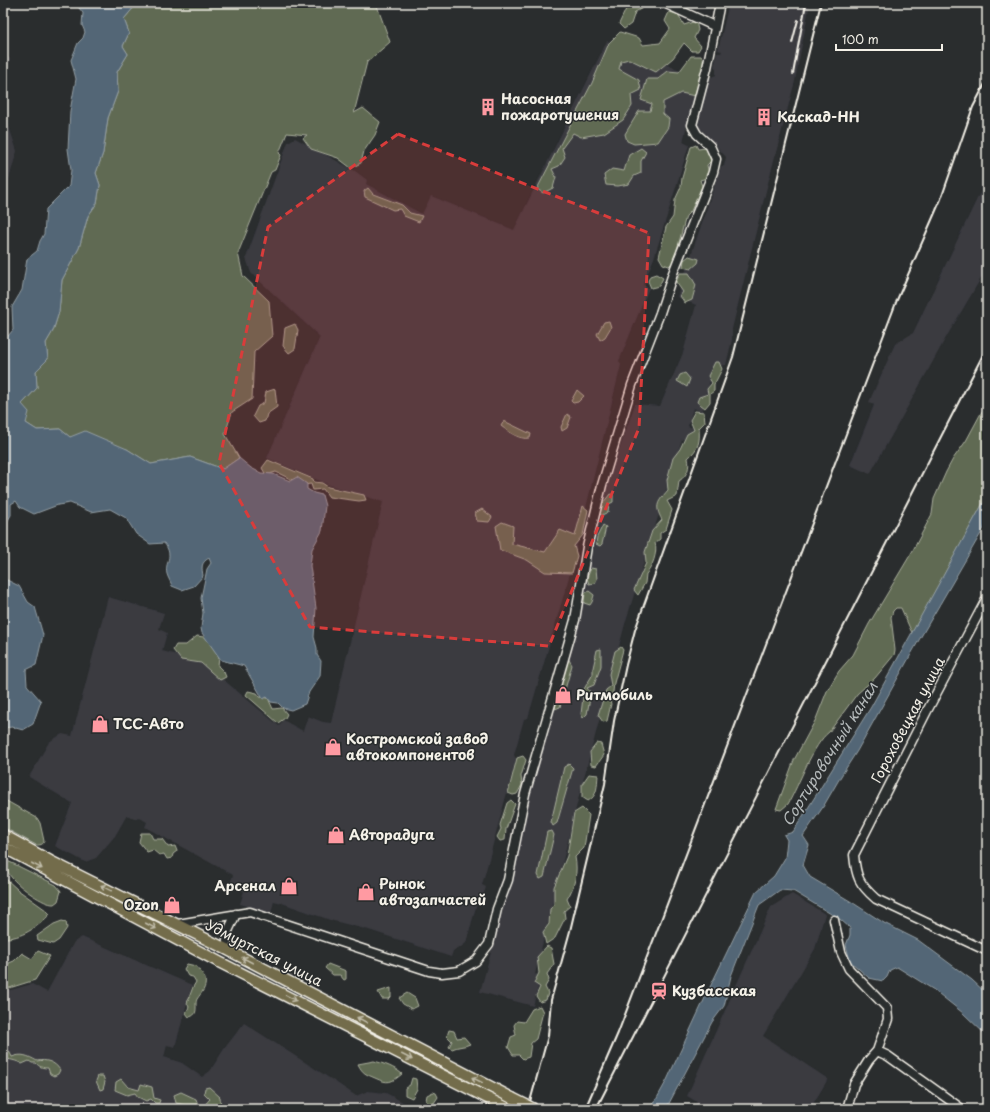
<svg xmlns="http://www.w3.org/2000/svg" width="990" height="1112" viewBox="0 0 990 1112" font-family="'Playpen Sans',sans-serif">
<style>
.built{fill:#3a3a41}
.green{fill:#606b52;stroke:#aaae9d}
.water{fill:#536676;stroke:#939ea4}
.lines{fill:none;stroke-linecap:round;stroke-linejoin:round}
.minor-casing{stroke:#f4f1e8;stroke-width:11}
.major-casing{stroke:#f4f1e8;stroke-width:13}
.minor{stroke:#2a2d2e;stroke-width:8}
.major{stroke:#736c4b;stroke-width:10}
.rail{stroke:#f4f1e8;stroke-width:2}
.major-bridge-casing{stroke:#f4f1e8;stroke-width:13;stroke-linecap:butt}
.major-bridge{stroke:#736c4b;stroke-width:10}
.oneway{stroke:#c0bca9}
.marked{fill:#d93c3b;fill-opacity:0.2;stroke:#d93c3b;stroke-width:3;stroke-dasharray:8 5;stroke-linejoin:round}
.labels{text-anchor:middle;stroke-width:3;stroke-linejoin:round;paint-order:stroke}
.poi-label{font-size:14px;font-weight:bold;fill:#f4f1e8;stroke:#2a2d2e;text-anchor:start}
.street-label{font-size:14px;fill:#f4f1e8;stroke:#2a2d2e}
.water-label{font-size:15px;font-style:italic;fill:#b4b9ba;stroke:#2a2d2e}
</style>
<rect width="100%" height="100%" fill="#2a2d2e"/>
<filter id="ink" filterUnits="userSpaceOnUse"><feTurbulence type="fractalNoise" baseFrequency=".025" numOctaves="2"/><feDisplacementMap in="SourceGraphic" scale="8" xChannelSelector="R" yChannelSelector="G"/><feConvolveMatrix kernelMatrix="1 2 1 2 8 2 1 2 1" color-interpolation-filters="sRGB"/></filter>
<g filter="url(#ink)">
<!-- built -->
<path class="built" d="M 729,3 L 810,3 L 795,81 L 768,183 L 732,329 L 732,340 L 726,365 L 714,366 L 702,411 L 693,408 L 688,426 L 693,428 L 688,440 L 682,439 L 625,624 L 579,796 L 535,974 L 541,976 L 533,1006 L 480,992 L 510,883 L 525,808 L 576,630 L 603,495 L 635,404 L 660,406 L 683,353 L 696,305 L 677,297 L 721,166 L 724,166 L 726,157 L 698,126 L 709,78 L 716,75 L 716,68 L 714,67 L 717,53 L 721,53 L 722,51 L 718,50 Z
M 607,41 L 698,77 L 683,142 L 689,145 L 654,258 L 643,285 L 649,288 L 619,361 L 621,365 L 569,577 L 528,718 L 524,719 L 514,755 L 516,759 L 482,885 L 486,887 L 484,893 L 480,895 L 478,900 L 466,943 L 461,947 L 453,951 L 451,957 L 369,930 L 330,920 L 282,903 L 274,901 L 271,913 L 240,904 L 244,891 L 229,887 L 233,875 L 145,827 L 147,822 L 140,818 L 134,819 L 127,815 L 115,836 L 96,858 L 85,862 L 55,846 L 72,803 L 29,777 L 49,742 L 62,734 L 72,736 L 108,597 L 164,613 L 159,629 L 167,633 L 162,651 L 201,661 L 279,726 L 283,720 L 303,731 L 308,716 L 323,722 L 331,723 L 383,502 L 329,485 L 267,458 L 320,337 L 251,273 L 246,258 L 288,142 L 295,138 L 355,171 L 367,180 L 366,184 L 422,214 L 431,196 L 514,230 Z
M 3,52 L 10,59 L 3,92 Z
M 3,109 L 17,151 L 3,200 Z
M 987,178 L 987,268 L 944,341 L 926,374 L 870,474 L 850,465 L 874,405 L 869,402 L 895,344 L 913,333 Z
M 792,894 L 825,914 L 815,949 L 763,1036 L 828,1079 L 810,1109 L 693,1109 L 697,1102 L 687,1096 L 771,907 Z
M 82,937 L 192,985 L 175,1047 L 167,1045 L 164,1057 L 182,1063 L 202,1077 L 210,1071 L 224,1049 L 244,1023 L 337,1083 L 356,1096 L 368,1091 L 386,1093 L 416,1109 L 3,1109 L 3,992 L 32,984 L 47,992 L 74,942 Z"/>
<!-- green -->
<path class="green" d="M 134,3 L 376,3 L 390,42 L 367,62 L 354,113 L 363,108 L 380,122 L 375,135 L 364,151 L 361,163 L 351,168 L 338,158 L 311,149 L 303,138 L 307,135 L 287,133 L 279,153 L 281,155 L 275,170 L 271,172 L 238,253 L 243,276 L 269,301 L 272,336 L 254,352 L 252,399 L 232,412 L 225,434 L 239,458 L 223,469 L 190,457 L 151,464 L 127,449 L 70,437 L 60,429 L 37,430 L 26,423 L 22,404 L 37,388 L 36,371 L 48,359 L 46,343 L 53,331 L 59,312 L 62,280 L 79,248 L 88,216 L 97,203 L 100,185 L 96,173 L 103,153 L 108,118 L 118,91 L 117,72 L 128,54 L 123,46 L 129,33 L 124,19 L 134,7 Z
M 631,3 L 652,3 L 635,12 L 631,24 L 624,29 L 619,24 L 626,9 Z
M 669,12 L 678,14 L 684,25 L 696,21 L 698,30 L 694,38 L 701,46 L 698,51 L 692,51 L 684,43 L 673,58 L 656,72 L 629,59 L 621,61 L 619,69 L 639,80 L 641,90 L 631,95 L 632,106 L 623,120 L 604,133 L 581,137 L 573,133 L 562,148 L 565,157 L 559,166 L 552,169 L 556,177 L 553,188 L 543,193 L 537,189 L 592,83 L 609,43 L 620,32 L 639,38 L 643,45 L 660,43 L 670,29 L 665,21 Z
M 691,56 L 701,56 L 705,62 L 695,96 L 681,93 L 663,102 L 663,114 L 669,119 L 668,127 L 658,142 L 634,144 L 627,141 L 625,134 L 639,111 L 650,111 L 652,104 L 641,100 L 647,79 L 658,79 L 668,71 L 679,72 Z
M 696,145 L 698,149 L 706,148 L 711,161 L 707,165 L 709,174 L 707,178 L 700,180 L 702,186 L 691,211 L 686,216 L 674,261 L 669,266 L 663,264 L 659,257 L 666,227 L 673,217 L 675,200 L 681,187 L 682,178 L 691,147 Z
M 641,148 L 646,152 L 641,161 L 641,173 L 634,176 L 629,184 L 618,186 L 606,185 L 604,175 L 612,169 L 624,171 L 629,155 Z
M 368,188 L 373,194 L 402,205 L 410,213 L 422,216 L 419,222 L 404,216 L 400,209 L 393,210 L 365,197 L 364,191 Z
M 689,256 L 699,259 L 698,263 L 691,269 L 683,267 L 684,260 Z
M 680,273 L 689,273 L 696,285 L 692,300 L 685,303 L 680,296 L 683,292 L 676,282 Z
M 656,274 L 663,278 L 659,286 L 651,288 L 648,281 L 650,276 Z
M 609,321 L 611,327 L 605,337 L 600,340 L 597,334 L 604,322 Z
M 295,324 L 298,330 L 295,349 L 289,353 L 283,346 L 285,328 Z
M 715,362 L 719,362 L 722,369 L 716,381 L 714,384 L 714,391 L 710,394 L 710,402 L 705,408 L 697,402 L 699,397 L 708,394 L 707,389 L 712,383 L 708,376 Z
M 685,373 L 690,379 L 687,387 L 677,381 L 680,375 Z
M 275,389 L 277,407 L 267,414 L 265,421 L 259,423 L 253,416 L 258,406 L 264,403 L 266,392 Z
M 577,390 L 584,396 L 578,402 L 573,403 L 571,401 Z
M 987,402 L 987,496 L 912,633 L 901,608 L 896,608 L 893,611 L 891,617 L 895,650 L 894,655 L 875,678 L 857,694 L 829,732 C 813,744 799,785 788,804 L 781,810 L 776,809 L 794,760 L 816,719 L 827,691 L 839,671 L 853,655 L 869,624 L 912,552 L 932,514 L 934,499 L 946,472 L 953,459 L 966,441 Z
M 695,411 L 704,412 L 705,422 L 699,428 C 700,442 699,448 688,458 C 690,467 688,475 679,481 L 677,496 L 667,501 L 672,510 L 666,529 L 660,533 L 660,539 L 655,543 C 658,552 652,568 646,574 L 645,583 L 638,595 L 634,590 L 646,563 L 645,552 L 652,531 L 662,520 C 654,505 658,502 668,490 L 667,480 L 673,458 L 680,449 L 687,434 L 694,430 L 690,420 Z
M 567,414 L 571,417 L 567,428 L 562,431 L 561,427 Z
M 504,421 L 531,434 L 530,438 C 520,440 510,433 501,426 Z
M 268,460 L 313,479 L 314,482 L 322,483 L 328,487 L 364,495 L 366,500 L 359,501 L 329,497 L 323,489 L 313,490 L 311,484 L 303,485 L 276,472 L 266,475 L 262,468 Z
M 610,494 L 613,495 L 613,502 L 609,504 L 608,512 L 602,515 L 599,514 L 603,503 Z
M 583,506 L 588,510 L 583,535 L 574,546 L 577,556 L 572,573 L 545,572 L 527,560 L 500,550 L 496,526 L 502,522 L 513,526 L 512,544 L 545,552 L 560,530 L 575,536 Z
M 482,509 L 492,517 L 489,522 L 477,521 L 475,513 Z
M 603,525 L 606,527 L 602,544 L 600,546 L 596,544 L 597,537 Z
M 591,568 L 596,569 L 597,579 L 595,583 L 589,584 L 587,578 Z
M 589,591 L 594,595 L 592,602 L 590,605 L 584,603 L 585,593 Z
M 197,636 L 210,638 L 219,656 L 218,666 L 224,672 L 226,677 L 220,680 L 201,663 L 181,660 L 173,650 L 176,645 L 186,645 Z
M 621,647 L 623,650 L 614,683 L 613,692 L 609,697 L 611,704 L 607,721 L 603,722 L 598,715 L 606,690 L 611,686 L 609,674 L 615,651 Z
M 601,649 L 601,666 L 594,685 L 587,688 L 591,693 L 587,714 L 583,718 L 581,714 L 584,689 L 593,674 L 593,668 L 597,650 Z
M 568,658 L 572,665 L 560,707 L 555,709 L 555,705 L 565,660 Z
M 248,691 L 257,693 L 260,697 L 268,698 L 273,709 L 282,708 L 287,714 L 285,718 L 278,723 L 246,695 Z
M 597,743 L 601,744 L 604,755 L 596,766 L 591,765 L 590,752 Z
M 523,756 L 526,760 L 521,776 L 522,785 L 517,794 L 513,795 L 508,793 L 517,758 Z
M 569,764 L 573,768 L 557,823 L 553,826 L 551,822 L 564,767 Z
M 589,774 L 598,775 C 597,785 598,796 588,801 L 582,797 L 582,784 Z
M 3,799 L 37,818 L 40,823 L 44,841 C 43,845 40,845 36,845 L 3,827 Z
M 511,800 L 515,804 L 506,829 L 505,840 L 500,841 L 497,837 L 501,829 L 500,825 L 507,803 Z
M 582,808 L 589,815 L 584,848 L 575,857 C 578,872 575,886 567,899 L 570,906 L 564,911 L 565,918 L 555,938 L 546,944 L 543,932 L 549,924 L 550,909 L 554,905 L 554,887 L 567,856 L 574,813 Z
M 552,831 L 554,835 L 544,877 L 540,879 L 538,875 L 547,832 Z
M 141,833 L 150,833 L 153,839 L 162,839 L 168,847 L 175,846 L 177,851 L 173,854 L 172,858 L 167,859 L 164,854 L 159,855 L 153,850 L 147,852 L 139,842 Z
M 5,861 L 7,861 L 14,864 L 56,885 L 61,891 L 58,901 L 54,904 C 44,905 20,887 13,879 C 8,874 6,868 5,861 Z
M 6,879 L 18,890 L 46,910 L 50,914 C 38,927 21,939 3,938 L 3,897 Z
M 62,921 L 66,922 L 67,928 L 59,940 L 53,944 L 38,940 L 37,936 L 54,924 Z
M 547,946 L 551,948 L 554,964 L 547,974 L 549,980 L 545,987 L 548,993 L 546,1000 L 540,1002 L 536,996 L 540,987 L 534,983 L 539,973 L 537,957 Z
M 38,951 L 50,956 L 35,980 L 3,990 L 3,971 L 9,963 L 14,961 L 22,953 L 32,959 Z
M 187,964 L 196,966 C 199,970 204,975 205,979 C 207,988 201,993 197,999 C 194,1005 200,1015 189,1017 L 186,1013 L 189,1007 L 187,1003 L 193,987 L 196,982 L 193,977 L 188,976 L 184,969 Z
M 328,964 L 346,971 L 346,979 L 344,980 L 340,975 L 333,975 L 325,968 Z
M 391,988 L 391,997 L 389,999 L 382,999 L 378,992 Z
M 407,993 L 415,998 L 418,1006 L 412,1009 L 403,1004 L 399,998 Z
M 540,1006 L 543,1012 L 536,1039 L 531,1043 L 529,1057 L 523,1059 L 519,1055 L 513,1055 L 508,1047 L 511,1037 L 516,1035 L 514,1025 L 517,1021 L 524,1022 L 532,1009 Z
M 449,1030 L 454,1031 L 457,1038 L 464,1037 L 470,1044 C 464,1047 458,1046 452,1049 L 449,1047 L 452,1041 L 447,1036 Z
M 3,1051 L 9,1051 L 12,1057 C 22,1053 28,1056 37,1061 C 46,1059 55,1062 60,1070 L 58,1074 L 54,1076 L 50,1074 L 48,1068 C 43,1068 39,1067 36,1063 L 32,1063 L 29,1061 L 22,1064 C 16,1060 10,1060 3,1058 Z
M 374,1061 C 385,1064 394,1067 402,1074 C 391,1083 388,1084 375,1078 C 366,1074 363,1074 358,1064 Z
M 98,1076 L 103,1076 L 105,1082 L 103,1089 L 100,1090 L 96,1081 Z
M 412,1078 L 416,1079 L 417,1089 L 412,1098 L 405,1095 L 405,1088 L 410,1085 Z
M 121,1079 L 128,1087 L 139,1090 L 141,1084 L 152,1087 L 154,1098 L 160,1100 L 159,1103 L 155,1103 L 151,1099 L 146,1101 L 138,1097 L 135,1093 L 127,1095 L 115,1090 L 116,1082 Z
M 209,1087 L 220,1097 L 221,1109 L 201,1109 L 210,1099 L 204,1093 L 205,1088 Z
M 181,1092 L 196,1099 L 198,1105 L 195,1108 C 187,1108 184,1104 176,1103 L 174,1095 Z
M 433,1092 L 436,1093 L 438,1097 L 434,1103 L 428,1104 L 426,1100 L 427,1095 Z"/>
<!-- water -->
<path class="water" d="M 75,3 L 134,3 L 134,7 L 124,19 L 129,33 L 123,46 L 128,54 L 117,72 L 118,91 L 108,118 L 103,153 L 96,173 L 100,185 L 97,203 L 88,216 L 79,248 L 62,280 L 59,312 L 53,331 L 46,343 L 48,359 L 36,371 L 37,388 L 22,404 L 29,412 L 26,423 L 37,430 L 60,429 L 70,437 L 85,431 L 127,449 L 151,464 L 190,457 L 223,469 L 239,458 L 251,468 L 261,473 L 273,474 L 290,481 L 297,477 L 307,484 L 307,489 L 314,493 L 322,495 L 325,506 L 322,531 L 312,549 L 310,566 L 316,608 L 314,637 L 317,648 L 317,655 L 321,661 L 320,676 L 309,692 L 305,704 L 291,710 L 283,708 L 278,703 L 271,702 L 267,697 L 263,699 L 244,666 L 221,660 L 202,633 L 201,628 L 203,613 L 201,598 L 207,569 L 211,563 L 209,558 C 200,563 202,568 203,576 L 194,586 L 182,590 L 172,586 C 171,582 168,578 167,574 C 164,562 175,557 164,543 L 150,544 L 136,534 L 126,518 L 110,509 L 91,512 L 70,503 L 58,505 L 34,514 L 20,507 L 16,501 L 11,504 L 11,515 L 3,529 L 3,342 L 13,330 L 12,307 L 22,290 L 27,259 L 37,251 L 40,241 L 44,234 L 46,209 L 69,186 L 71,170 L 68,149 L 70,111 L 76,79 L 71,60 L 78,43 L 83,38 L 85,32 L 82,25 L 83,13 Z
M 987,496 L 987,523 L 919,640 L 857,751 L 841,776 L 823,807 L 803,836 L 809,845 L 803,865 L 810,877 L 850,901 L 884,923 L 918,940 L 972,980 L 987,994 L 987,1036 L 963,1013 L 934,990 L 897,967 L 890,970 L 887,977 L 883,981 L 869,978 L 850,961 L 846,945 L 850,935 L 850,928 L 841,920 L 793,891 L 780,890 L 759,905 L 731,976 L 724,1006 L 712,1022 L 666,1109 L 651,1109 L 667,1080 L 711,985 L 756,892 L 774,876 L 785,858 L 787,840 L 784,835 L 793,832 L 871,707 Z
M 3,578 L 19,586 L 28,602 L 35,607 L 43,635 L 36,665 L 26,670 L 27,685 L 41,701 L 33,724 L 23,730 L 12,727 L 3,728 Z"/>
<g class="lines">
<!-- minor casing -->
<g class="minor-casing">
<path id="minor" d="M 664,3 L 714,26
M 987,598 L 927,711 L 854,855 C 856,877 859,884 876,899 L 987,951
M 834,920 L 841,952 L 849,969 L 887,1008 L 888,1019 L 877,1051 L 869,1060 L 854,1084 L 847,1109
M 178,924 L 250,912 L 429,971 L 442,973 L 459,971 L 476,961 L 489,944 L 497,909 L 508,880 L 525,794 L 575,620 L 587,547 L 602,485 L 632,385 L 660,313 L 673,273 L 713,172 L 716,159 L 710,146 L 697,134 L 692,125 L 707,68 L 720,3
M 226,949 L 228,931 L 236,914
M 877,1051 L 888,1056 L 962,1109"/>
</g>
<!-- major casing -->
<g class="major-casing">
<path id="major" d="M 3,835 L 50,861 L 226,949 L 512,1098
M 3,847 L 219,962 L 509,1109"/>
</g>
<!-- minor -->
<use href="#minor" class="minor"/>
<!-- major -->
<use href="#major" class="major"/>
<!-- rail -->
<path class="rail" d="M 792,43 L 798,20
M 793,74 L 806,3
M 528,1109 L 548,1036 L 551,1000 L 570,931 L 605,784 L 614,721 L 626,665 L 635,630 L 733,357 L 821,3
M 585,1109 L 618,1033 L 897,300 L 941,199 L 973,107 L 987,80
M 596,1109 L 987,347"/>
<!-- major-bridge casing -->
<g class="major-bridge-casing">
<path id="major-bridge" d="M 512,1098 L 534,1109"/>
</g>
<!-- major-bridge -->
<use href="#major-bridge" class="major-bridge"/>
</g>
<!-- one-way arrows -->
<defs><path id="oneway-shaft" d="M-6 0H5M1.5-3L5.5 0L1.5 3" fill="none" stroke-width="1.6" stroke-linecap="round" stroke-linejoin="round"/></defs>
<g class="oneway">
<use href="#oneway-shaft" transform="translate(37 866) rotate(28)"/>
<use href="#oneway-shaft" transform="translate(106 888) rotate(-153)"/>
<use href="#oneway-shaft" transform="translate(151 926) rotate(28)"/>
<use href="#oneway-shaft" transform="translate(247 960) rotate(-152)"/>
<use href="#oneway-shaft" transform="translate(291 998) rotate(27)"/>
<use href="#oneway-shaft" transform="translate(362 1020) rotate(-152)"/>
<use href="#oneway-shaft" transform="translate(407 1057) rotate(27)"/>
<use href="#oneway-shaft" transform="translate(477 1080) rotate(-152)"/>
</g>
</g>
<!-- marked area -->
<path class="marked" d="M 398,134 L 649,233 L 639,428 L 549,646 L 310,627 L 219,463 L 268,227 Z"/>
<!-- icons -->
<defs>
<g id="building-bare" transform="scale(1.38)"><path d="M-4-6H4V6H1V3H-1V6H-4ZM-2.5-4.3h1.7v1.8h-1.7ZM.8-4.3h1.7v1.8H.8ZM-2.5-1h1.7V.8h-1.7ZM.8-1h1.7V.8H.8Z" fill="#ff9aa2" stroke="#2a2d2e" stroke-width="2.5" paint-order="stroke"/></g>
<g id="shop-bare" transform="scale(1.38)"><path d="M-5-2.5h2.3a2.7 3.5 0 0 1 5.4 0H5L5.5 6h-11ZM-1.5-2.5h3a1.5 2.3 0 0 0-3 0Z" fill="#ff9aa2" stroke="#2a2d2e" stroke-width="2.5" paint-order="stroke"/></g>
<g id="station-bare" transform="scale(1.38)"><path d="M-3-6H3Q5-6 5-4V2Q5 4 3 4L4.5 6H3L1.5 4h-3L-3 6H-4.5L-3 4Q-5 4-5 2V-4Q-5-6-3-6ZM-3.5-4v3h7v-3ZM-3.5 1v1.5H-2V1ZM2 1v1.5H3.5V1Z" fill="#ff9aa2" stroke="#2a2d2e" stroke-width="2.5" paint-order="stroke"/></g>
</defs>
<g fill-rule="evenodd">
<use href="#building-bare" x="488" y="107"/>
<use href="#building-bare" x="764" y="117"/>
<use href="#shop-bare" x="563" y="695"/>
<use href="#shop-bare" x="100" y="724"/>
<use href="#shop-bare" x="333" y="747"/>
<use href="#shop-bare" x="336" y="835"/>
<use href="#shop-bare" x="289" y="886"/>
<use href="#shop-bare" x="366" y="892"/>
<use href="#shop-bare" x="172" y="905"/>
<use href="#station-bare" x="659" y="991"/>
</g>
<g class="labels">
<!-- poi labels -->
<g class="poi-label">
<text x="501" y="104">Насосная<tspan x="501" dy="16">пожаротушения</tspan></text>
<text x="777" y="122">Каскад-НН</text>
<text x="576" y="700">Ритмобиль</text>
<text x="113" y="729">ТСС-Авто</text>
<text x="346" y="744">Костромской завод<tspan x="346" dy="16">автокомпонентов</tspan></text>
<text x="349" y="840">Авторадуга</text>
<text x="379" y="889">Рынок<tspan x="379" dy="16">автозапчастей</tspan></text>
<text x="276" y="891" text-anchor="end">Арсенал</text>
<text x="159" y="910" text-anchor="end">Ozon</text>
<text x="672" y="996">Кузбасская</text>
</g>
<!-- street labels -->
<g class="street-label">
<text transform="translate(908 720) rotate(-62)" y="5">Гороховецкая улица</text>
<text transform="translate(264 953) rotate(27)" y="5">Удмуртская улица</text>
</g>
<!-- water labels -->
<g class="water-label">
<text transform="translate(830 754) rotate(-58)" y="5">Сортировочный канал</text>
</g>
</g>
<!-- margin -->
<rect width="990" height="1112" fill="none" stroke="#2a2d2e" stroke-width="16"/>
<rect x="8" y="8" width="974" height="1096" fill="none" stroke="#f4f1e8" stroke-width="1.5" filter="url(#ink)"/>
<!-- scale -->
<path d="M836 44v6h106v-6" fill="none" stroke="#f4f1e8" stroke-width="2"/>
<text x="842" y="44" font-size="12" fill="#f4f1e8" stroke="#2a2d2e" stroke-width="3" paint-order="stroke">100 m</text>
</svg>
